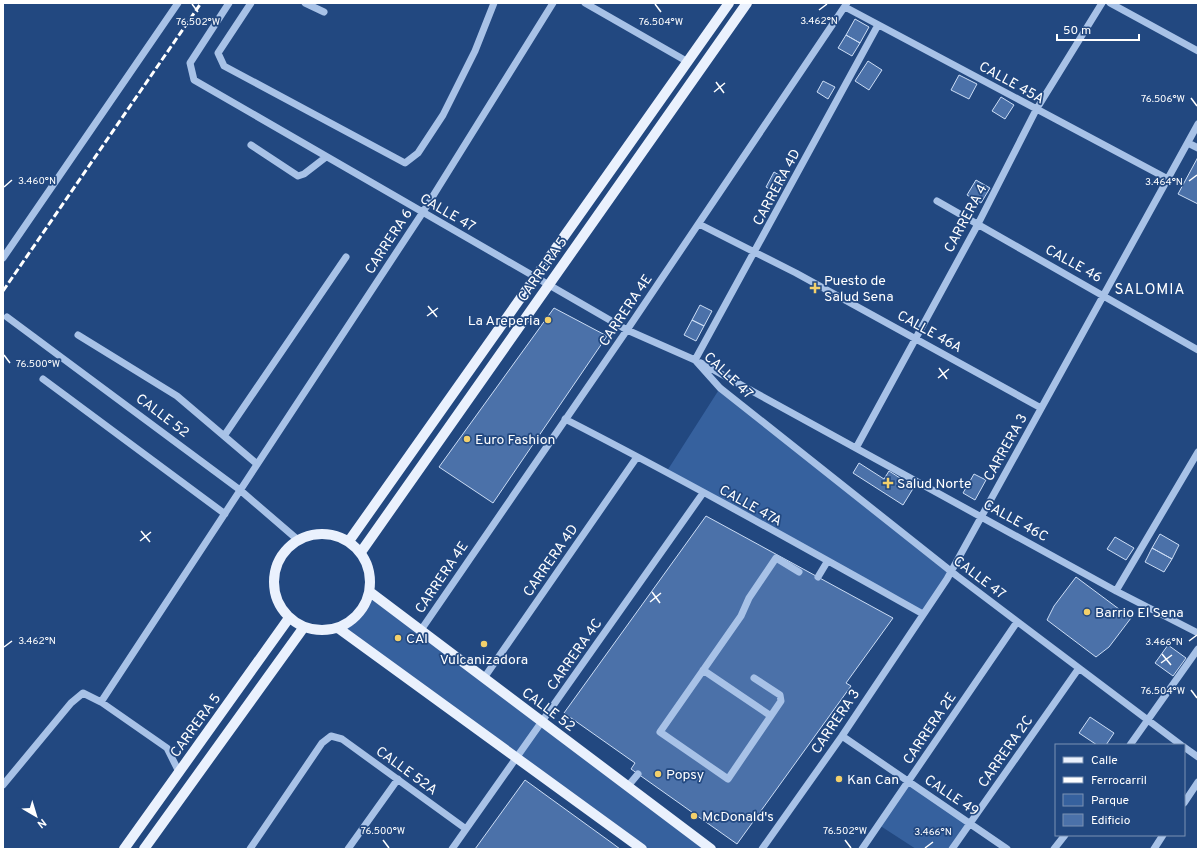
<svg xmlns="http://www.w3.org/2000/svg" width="1201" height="852" viewBox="0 0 1201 852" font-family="Overpass,sans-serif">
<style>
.green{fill:#36619e}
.building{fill:#4b71a9;stroke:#ccddf5}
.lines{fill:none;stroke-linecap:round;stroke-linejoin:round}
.minor{stroke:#a8c2e7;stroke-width:7}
.major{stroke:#eaf1fd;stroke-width:10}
.rail{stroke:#fff;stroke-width:3;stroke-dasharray:7 3;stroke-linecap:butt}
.ticks{fill:none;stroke:#fff;stroke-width:1.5}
.poi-dot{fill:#f3d06b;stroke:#224880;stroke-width:1.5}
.labels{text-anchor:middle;stroke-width:3.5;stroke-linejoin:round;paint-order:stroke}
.street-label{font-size:14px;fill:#fff;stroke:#224880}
.poi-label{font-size:14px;fill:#fff;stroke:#224880;text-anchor:start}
.neighbourhood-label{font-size:15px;letter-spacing:1px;fill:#fff;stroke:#224880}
.ticks-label{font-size:10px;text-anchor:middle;fill:#fff;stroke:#224880;stroke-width:3.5;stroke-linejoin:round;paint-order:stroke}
</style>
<rect width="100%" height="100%" fill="#224880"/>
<!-- green -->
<path class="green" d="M 720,388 L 951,572 L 923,614 L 667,471 Z
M 370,592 L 711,849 L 642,849 L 338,628 C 355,619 364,610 370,592 Z
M 909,781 L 969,823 L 952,849 L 916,849 L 879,825 Z"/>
<!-- building -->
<path class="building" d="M 855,19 L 869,27 L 860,43 L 846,35 Z
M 846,35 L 860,43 L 852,56 L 838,48 Z
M 868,61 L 882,70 L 869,90 L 855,81 Z
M 959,75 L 977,84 L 969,99 L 951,90 Z
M 823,81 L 835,87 L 828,99 L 817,92 Z
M 1001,97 L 1014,105 L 1005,119 L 992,111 Z
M 1198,157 L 1198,204 L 1178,194 Z
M 774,172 L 786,179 L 778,194 L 766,187 Z
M 976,180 L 990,188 L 981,203 L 967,195 Z
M 700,305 L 712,311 L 704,326 L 692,320 Z
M 554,308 L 607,336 L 493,503 L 439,467 Z
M 692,320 L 704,326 L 696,341 L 684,335 Z
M 859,463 L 884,479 L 889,471 L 914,487 L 903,505 L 853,473 Z
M 974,474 L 986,480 L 975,500 L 963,493 Z
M 706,516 L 893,618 L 846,683 L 851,686 L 737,844 L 631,769 L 635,763 L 564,713 Z
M 1160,534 L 1179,545 L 1172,559 L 1152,548 Z
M 1115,537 L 1134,548 L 1126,560 L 1107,549 Z
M 1152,548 L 1172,559 L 1164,572 L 1145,562 Z
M 1076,577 L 1131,618 L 1109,647 L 1096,657 L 1047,620 L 1054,606 Z
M 1168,645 L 1186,658 L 1173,676 L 1155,663 Z
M 1090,717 L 1114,733 L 1106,745 L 1097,745 L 1079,733 Z
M 525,780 L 612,843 L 620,849 L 475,849 Z"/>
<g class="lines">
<!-- minor -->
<path class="minor" d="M 229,3 L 190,63 L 194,80 L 627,330 L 695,360 L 720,388 L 957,576 L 1181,745
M 251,3 L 218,53 L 224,66 L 405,163 L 418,153 L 443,115 L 475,51 L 494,3
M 305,3 L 324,12
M 585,3 L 688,62
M 1110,3 L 1198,51
M 845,7 L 1168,179
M 1188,143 L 1198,148
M 251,145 L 298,176 L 304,174 L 326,157
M 937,201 L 1198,350
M 699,224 L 796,273 L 1041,408
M 3,258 L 178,3
M 7,317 L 240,490 L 298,540
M 78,335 L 177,396 L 257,464
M 695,360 L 878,25
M 701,363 L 1116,591 L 1198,633
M 43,379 L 225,514
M 565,419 C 686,481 805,548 923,614
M 224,436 L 346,257
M 856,448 L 978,224 L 1036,110 L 1102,3
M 818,577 L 827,562
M 1116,591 L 1198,452
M 421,630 L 627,330 L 847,3
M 703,670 L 771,716
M 484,678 L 637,457
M 754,678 L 780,695 L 781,701 L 728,779 L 660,732 L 741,616 L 749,598 L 776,558 L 799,572
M 101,702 L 423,212 L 553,3
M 842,736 L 1007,849
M 1130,745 L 1198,649
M 1184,747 L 1198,757
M 3,785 L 71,703 L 83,693 L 101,702 L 167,748 L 179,772
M 628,786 L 638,774
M 1184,803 L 1198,782
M 250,849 L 322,743 L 331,736 L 342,739 L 466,829
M 348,849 L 398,779
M 452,849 L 703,493
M 762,849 L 842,736 L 947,579 L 1198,124
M 862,849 L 1017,622
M 952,849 L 1079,668
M 1054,849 L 1065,835
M 1154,849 L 1163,835"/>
<!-- major -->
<path class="major" d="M274 582a48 48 0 1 1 96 0a48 48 0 1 1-96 0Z
M 349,541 L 729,3
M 361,552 L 747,3
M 370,592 L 711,849
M 338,628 L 642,849
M 124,849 L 289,618
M 144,849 L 304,627"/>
<!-- rail -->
<path class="rail" d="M 3,291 L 201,3"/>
</g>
<!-- ticks -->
<path class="ticks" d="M 192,4 L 198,12M 655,4 L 661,12M 819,10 L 827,4M 716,82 L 724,93M 714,92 L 725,83M 1191,98 L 1197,106M 1189,181 L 1197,175M 4,187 L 12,180M 428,306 L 437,317M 427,316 L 438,308M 4,355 L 10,363M 939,368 L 947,379M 938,378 L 949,369M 141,531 L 150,542M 140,541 L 151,532M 652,592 L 660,603M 650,602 L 661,593M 1189,641 L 1197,635M 4,647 L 12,641M 1162,654 L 1171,665M 1161,663 L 1172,655M 1191,690 L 1197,698M 383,840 L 389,848M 845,840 L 851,848M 925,848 L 933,842"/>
<!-- markers -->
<g class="poi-dot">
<path d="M813 282h4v4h4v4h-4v4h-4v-4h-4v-4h4z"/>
<circle cx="548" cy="320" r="4"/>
<circle cx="467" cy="439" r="4"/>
<path d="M886 477h4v4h4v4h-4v4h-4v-4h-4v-4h4z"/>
<circle cx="1087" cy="612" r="4"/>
<circle cx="398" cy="638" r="4"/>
<circle cx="484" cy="644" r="4"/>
<circle cx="658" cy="774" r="4"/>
<circle cx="839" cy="779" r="4"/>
<circle cx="694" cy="816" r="4"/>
</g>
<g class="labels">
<!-- street labels -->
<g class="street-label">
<text transform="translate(1012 82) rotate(29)" y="5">CALLE 45A</text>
<text transform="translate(776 187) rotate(-62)" y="5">CARRERA 4D</text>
<text transform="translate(448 212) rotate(30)" y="5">CALLE 47</text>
<text transform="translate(965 218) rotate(-62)" y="5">CARRERA 4</text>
<text transform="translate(388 241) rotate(-57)" y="5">CARRERA 6</text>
<text transform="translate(1074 263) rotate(29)" y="5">CALLE 46</text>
<text transform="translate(542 269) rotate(-55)" y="5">CARRERA 5</text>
<text transform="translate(625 310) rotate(-56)" y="5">CARRERA 4E</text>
<text transform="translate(930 331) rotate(29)" y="5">CALLE 46A</text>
<text transform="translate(729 375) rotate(43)" y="5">CALLE 47</text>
<text transform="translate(163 415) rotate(37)" y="5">CALLE 52</text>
<text transform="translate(1005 447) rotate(-61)" y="5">CARRERA 3</text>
<text transform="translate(751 505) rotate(29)" y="5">CALLE 47A</text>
<text transform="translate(1016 520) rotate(29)" y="5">CALLE 46C</text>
<text transform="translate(550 560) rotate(-55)" y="5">CARRERA 4D</text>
<text transform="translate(441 577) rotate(-56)" y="5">CARRERA 4E</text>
<text transform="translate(980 577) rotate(37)" y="5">CALLE 47</text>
<text transform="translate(574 654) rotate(-55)" y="5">CARRERA 4C</text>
<text transform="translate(549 709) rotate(37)" y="5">CALLE 52</text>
<text transform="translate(835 721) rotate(-56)" y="5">CARRERA 3</text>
<text transform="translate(195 725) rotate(-54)" y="5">CARRERA 5</text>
<text transform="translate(929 728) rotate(-56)" y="5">CARRERA 2E</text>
<text transform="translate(1005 751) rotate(-55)" y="5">CARRERA 2C</text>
<text transform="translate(407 770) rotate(36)" y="5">CALLE 52A</text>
<text transform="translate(952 795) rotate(34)" y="5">CALLE 49</text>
</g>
<!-- poi labels -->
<g class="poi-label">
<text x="824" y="285">Puesto de<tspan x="824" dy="16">Salud Sena</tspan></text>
<text x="540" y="325" text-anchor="end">La Areperia</text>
<text x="475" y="444">Euro Fashion</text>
<text x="897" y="488">Salud Norte</text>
<text x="1095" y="617">Barrio El Sena</text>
<text x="406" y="643">CAI</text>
<text x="484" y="664" text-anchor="middle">Vulcanizadora</text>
<text x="666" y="779">Popsy</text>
<text x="847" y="784">Kan Can</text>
<text x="702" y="821">McDonald's</text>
</g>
<!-- neighbourhood labels -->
<g class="neighbourhood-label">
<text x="1150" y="294">SALOMIA</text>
</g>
</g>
<g class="ticks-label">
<text x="819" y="24">3.462°N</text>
<text x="198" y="25">76.502°W</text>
<text x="661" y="25">76.504°W</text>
<text x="1163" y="102">76.506°W</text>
<text x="37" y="184">3.460°N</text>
<text x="1164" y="185">3.464°N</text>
<text x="38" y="367">76.500°W</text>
<text x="37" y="644">3.462°N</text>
<text x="1164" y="645">3.466°N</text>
<text x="1163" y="694">76.504°W</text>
<text x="383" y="834">76.500°W</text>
<text x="845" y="834">76.502°W</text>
<text x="933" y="835">3.466°N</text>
</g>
<!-- border -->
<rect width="1201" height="852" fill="none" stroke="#ffffff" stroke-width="8"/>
<!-- legend -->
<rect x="1055" y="744" width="130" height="92" fill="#224880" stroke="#7a91b3"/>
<rect x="1063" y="757" width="20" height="6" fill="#eaf1fd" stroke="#7a91b3"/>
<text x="1091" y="764" font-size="12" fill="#ffffff">Calle</text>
<rect x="1063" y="777" width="20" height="6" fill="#ffffff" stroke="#7a91b3"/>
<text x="1091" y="784" font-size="12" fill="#ffffff">Ferrocarril</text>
<rect x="1063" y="794" width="20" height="12" fill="#36619e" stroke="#7a91b3"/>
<text x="1091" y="804" font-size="12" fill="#ffffff">Parque</text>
<rect x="1063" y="814" width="20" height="12" fill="#4b71a9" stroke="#7a91b3"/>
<text x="1091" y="824" font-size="12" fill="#ffffff">Edificio</text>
<!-- north arrow -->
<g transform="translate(36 816) rotate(142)" stroke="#224880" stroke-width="3" paint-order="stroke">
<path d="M0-3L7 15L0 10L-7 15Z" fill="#ffffff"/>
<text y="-6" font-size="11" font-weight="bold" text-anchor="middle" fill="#ffffff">N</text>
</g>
<!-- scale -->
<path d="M1057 34v6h82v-6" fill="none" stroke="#ffffff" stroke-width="2"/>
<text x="1063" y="34" font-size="12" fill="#ffffff" stroke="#224880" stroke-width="3" paint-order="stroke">50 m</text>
</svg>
